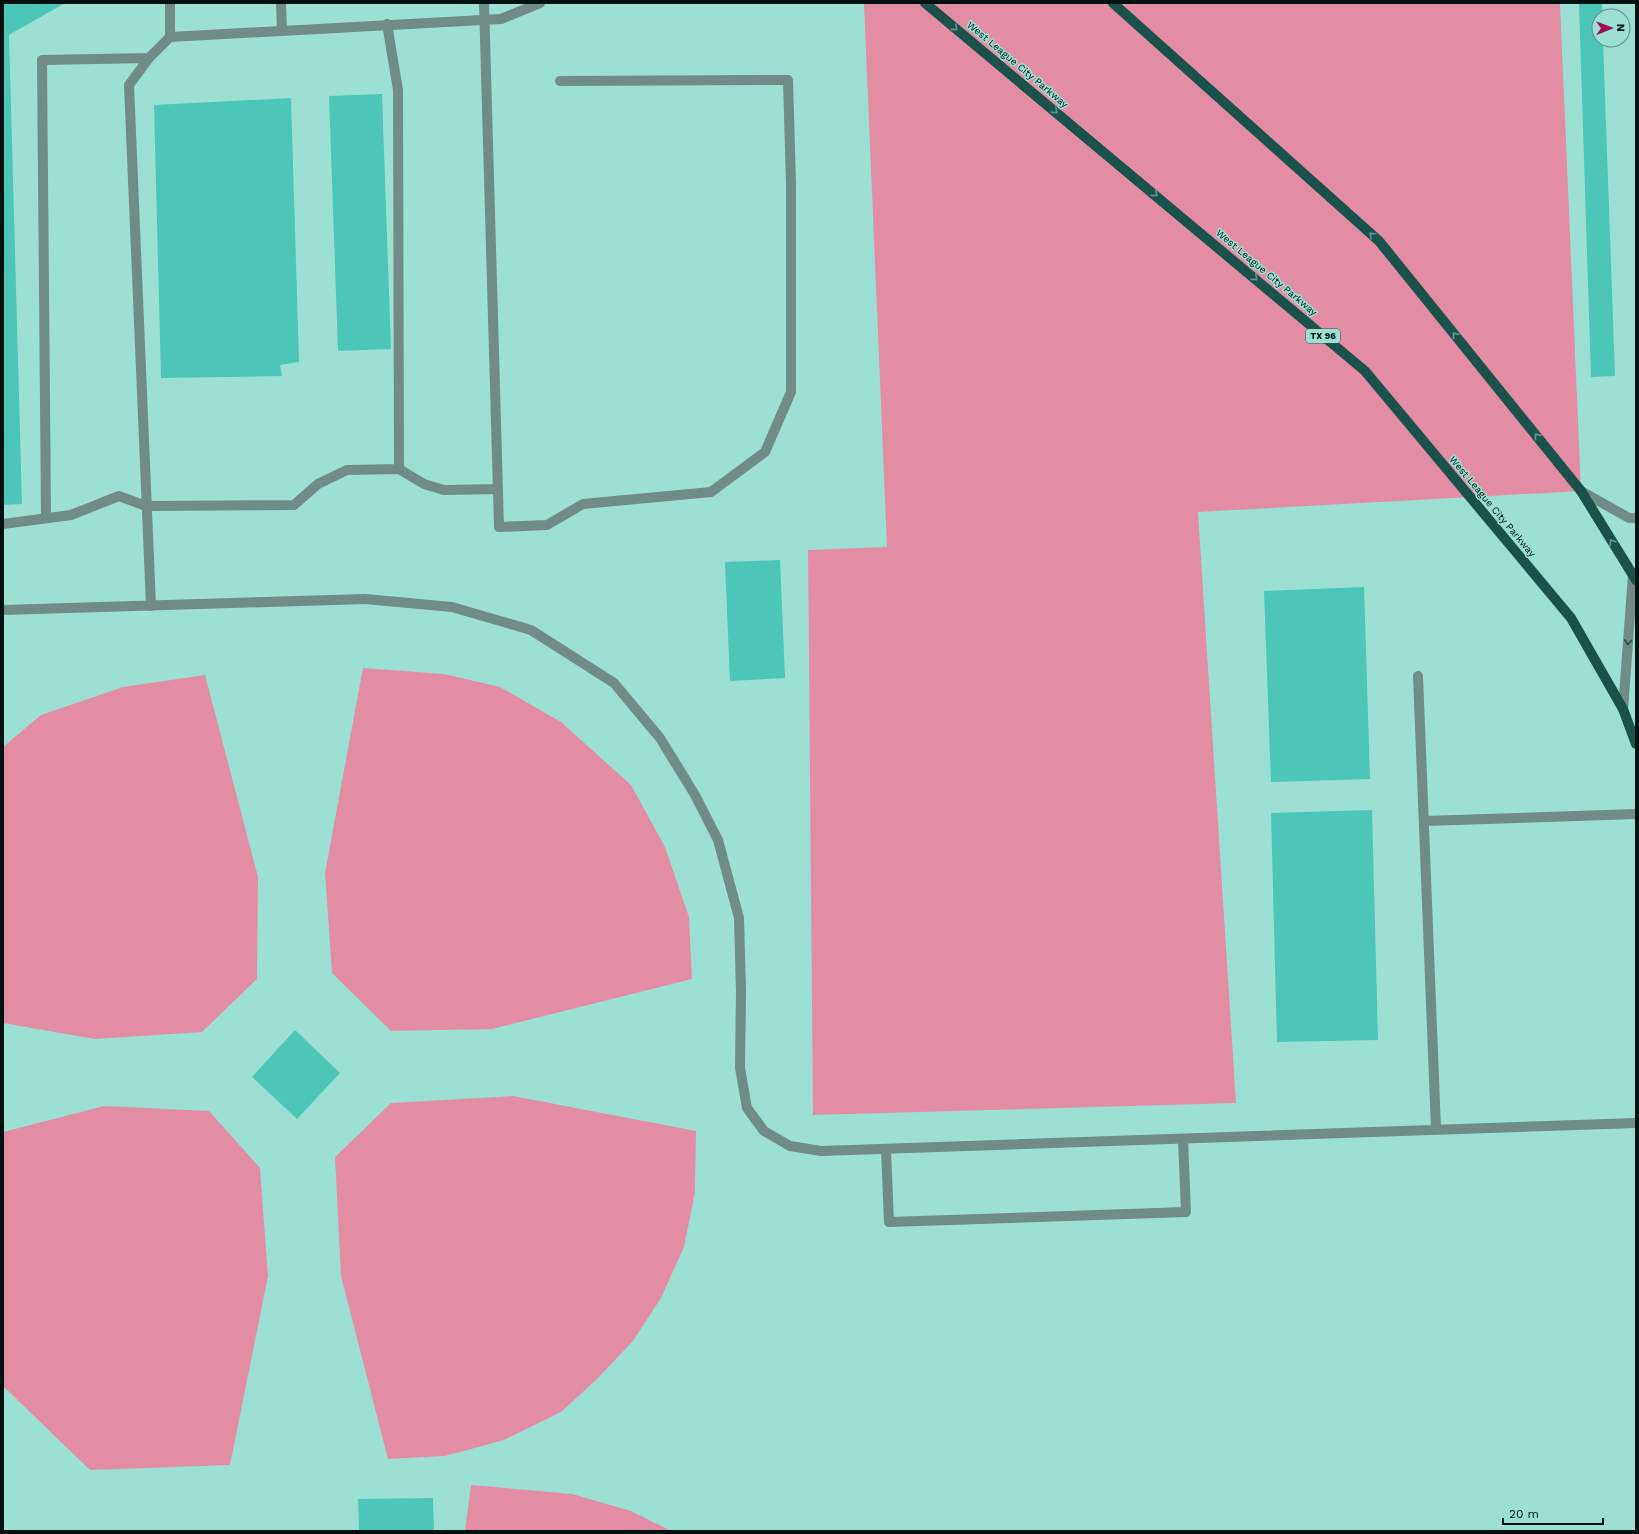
<svg xmlns="http://www.w3.org/2000/svg" width="1639" height="1534" viewBox="0 0 1639 1534" font-family="'Work Sans',sans-serif">
<style>
.green{fill:#e38da4}
.building{fill:#4cc6b6}
.lines{fill:none;stroke-linecap:round;stroke-linejoin:round}
.minor{stroke:#718b86;stroke-width:10}
.major{stroke:#1a524b;stroke-width:10}
.oneway{stroke:#5b9990}
.oneway2{stroke:#334845}
.labels{text-anchor:middle;stroke-width:3;stroke-linejoin:round;paint-order:stroke}
.shield{fill:#9ce0d4;stroke:#2f504a;stroke-width:1}
.shield-label{font-size:9px;font-weight:bold;fill:#00120f}
.street-label{font-size:10px;fill:#00120f;stroke:#9ce0d4}
</style>
<rect width="100%" height="100%" fill="#9ce0d4"/>
<!-- green -->
<path class="green" d="M 864,3 L 1560,3 L 1581,491 L 1198,512 L 1236,1103 L 813,1115 L 808,550 L 887,547 Z
M 363,668 L 444,674 L 500,687 L 561,722 L 631,785 L 665,847 L 689,917 L 692,979 L 492,1029 L 391,1031 L 332,973 L 325,873 Z
M 205,675 L 258,877 L 257,979 L 202,1032 L 95,1039 L 3,1023 L 3,747 L 41,715 L 123,687 Z
M 513,1096 L 696,1131 L 695,1192 L 684,1247 L 661,1298 L 633,1341 L 597,1379 L 561,1412 L 504,1440 L 445,1456 L 388,1459 L 341,1276 L 335,1157 L 391,1103 Z
M 104,1106 L 209,1111 L 260,1168 L 268,1276 L 230,1465 L 90,1470 L 3,1386 L 3,1132 Z
M 471,1485 L 572,1494 L 631,1511 L 671,1531 L 465,1531 Z"/>
<!-- building -->
<path class="building" d="M 3,3 L 65,3 L 9,35 L 22,504 L 3,505 Z
M 1579,3 L 1602,3 L 1603,16 L 1599,16 L 1599,40 L 1603,40 L 1615,376 L 1591,377 Z
M 382,94 L 391,349 L 338,351 L 329,96 Z
M 291,98 L 299,362 L 280,365 L 282,376 L 161,378 L 154,105 Z
M 780,560 L 785,678 L 730,681 L 725,562 Z
M 1364,587 L 1370,779 L 1271,782 L 1264,591 Z
M 1372,810 L 1378,1040 L 1277,1042 L 1271,813 Z
M 295,1030 L 340,1073 L 297,1119 L 252,1077 Z
M 433,1498 L 434,1531 L 359,1531 L 358,1499 Z"/>
<g class="lines">
<!-- minor -->
<path class="minor" d="M 281,3 L 282,30
M 484,3 L 499,527 L 547,525 L 583,504 L 711,492 L 765,452 L 791,392 L 791,184 L 788,80 L 560,81
M 170,37 L 501,19 L 540,3
M 399,469 L 424,484 L 444,490 L 498,489
M 1581,491 L 1629,518 L 1636,518
M 46,518 L 42,60 L 149,58
M 3,524 L 71,515 L 119,496 L 146,506 L 294,505 L 318,484 L 347,470 L 399,469 L 398,90 L 387,24
M 151,606 L 129,85 L 149,58 L 170,37 L 170,3
M 3,610 L 365,599 L 452,607 L 531,630 L 614,683 L 660,738 L 695,795 L 718,840 L 739,918 L 741,991 L 740,1068 L 747,1108 L 764,1131 L 790,1146 L 821,1151 L 1636,1123
M 1418,676 L 1436,1129
M 1623,709 L 1633,575 L 1636,573
M 1424,821 L 1636,814
M 886,1149 L 889,1222 L 1186,1212 L 1183,1139"/>
<!-- major -->
<path class="major" d="M 925,3 L 1365,371 L 1571,618 L 1623,709 L 1636,744
M 1113,3 L 1379,241 L 1581,491 L 1636,580"/>
</g>
<!-- one-way arrows -->
<defs><path id="oneway-chevron" d="M-2-3.5L2.5 0L-2 3.5" fill="none" stroke-width="1.6" stroke-linecap="round" stroke-linejoin="round"/></defs>
<g class="oneway">
<use href="#oneway-chevron" transform="translate(955 28) rotate(40)"/>
<use href="#oneway-chevron" transform="translate(1055 111) rotate(40)"/>
<use href="#oneway-chevron" transform="translate(1155 194) rotate(40)"/>
<use href="#oneway-chevron" transform="translate(1372 235) rotate(-138)"/>
<use href="#oneway-chevron" transform="translate(1255 278) rotate(40)"/>
<use href="#oneway-chevron" transform="translate(1455 335) rotate(-129)"/>
<use href="#oneway-chevron" transform="translate(1537 436) rotate(-129)"/>
<use href="#oneway-chevron" transform="translate(1612 542) rotate(-122)"/>
</g>
<use class="oneway2" href="#oneway-chevron" transform="translate(1628 642) rotate(94)"/>
<g class="labels">
<!-- shield labels -->
<rect class="shield" x="1306" y="329" width="34" height="14" rx="3"/>
<g class="shield-label">
<text x="1323" y="339">TX 96</text>
</g>
<!-- street labels -->
<g class="street-label">
<text transform="translate(1018 64) rotate(40)" y="4">West League City Parkway</text>
<text transform="translate(1267 272) rotate(40)" y="4">West League City Parkway</text>
<text transform="translate(1493 506) rotate(50)" y="4">West League City Parkway</text>
</g>
</g>
<!-- border -->
<rect width="1639" height="1534" fill="none" stroke="#00120f" stroke-width="8"/>
<!-- north arrow -->
<g transform="translate(1611 28) rotate(89)"><circle r="19" fill="#9ce0d4" stroke="#5e8e85"/>
<path d="M0-3L7 15L0 10L-7 15Z" fill="#a20d4f"/>
<text y="-6" font-size="11" font-weight="bold" text-anchor="middle" fill="#00120f">N</text>
</g>
<!-- scale -->
<path d="M1503 1518v6h100v-6" fill="none" stroke="#00120f" stroke-width="2"/>
<text x="1509" y="1518" font-size="12" fill="#00120f" stroke="#9ce0d4" stroke-width="3" paint-order="stroke">20 m</text>
</svg>
